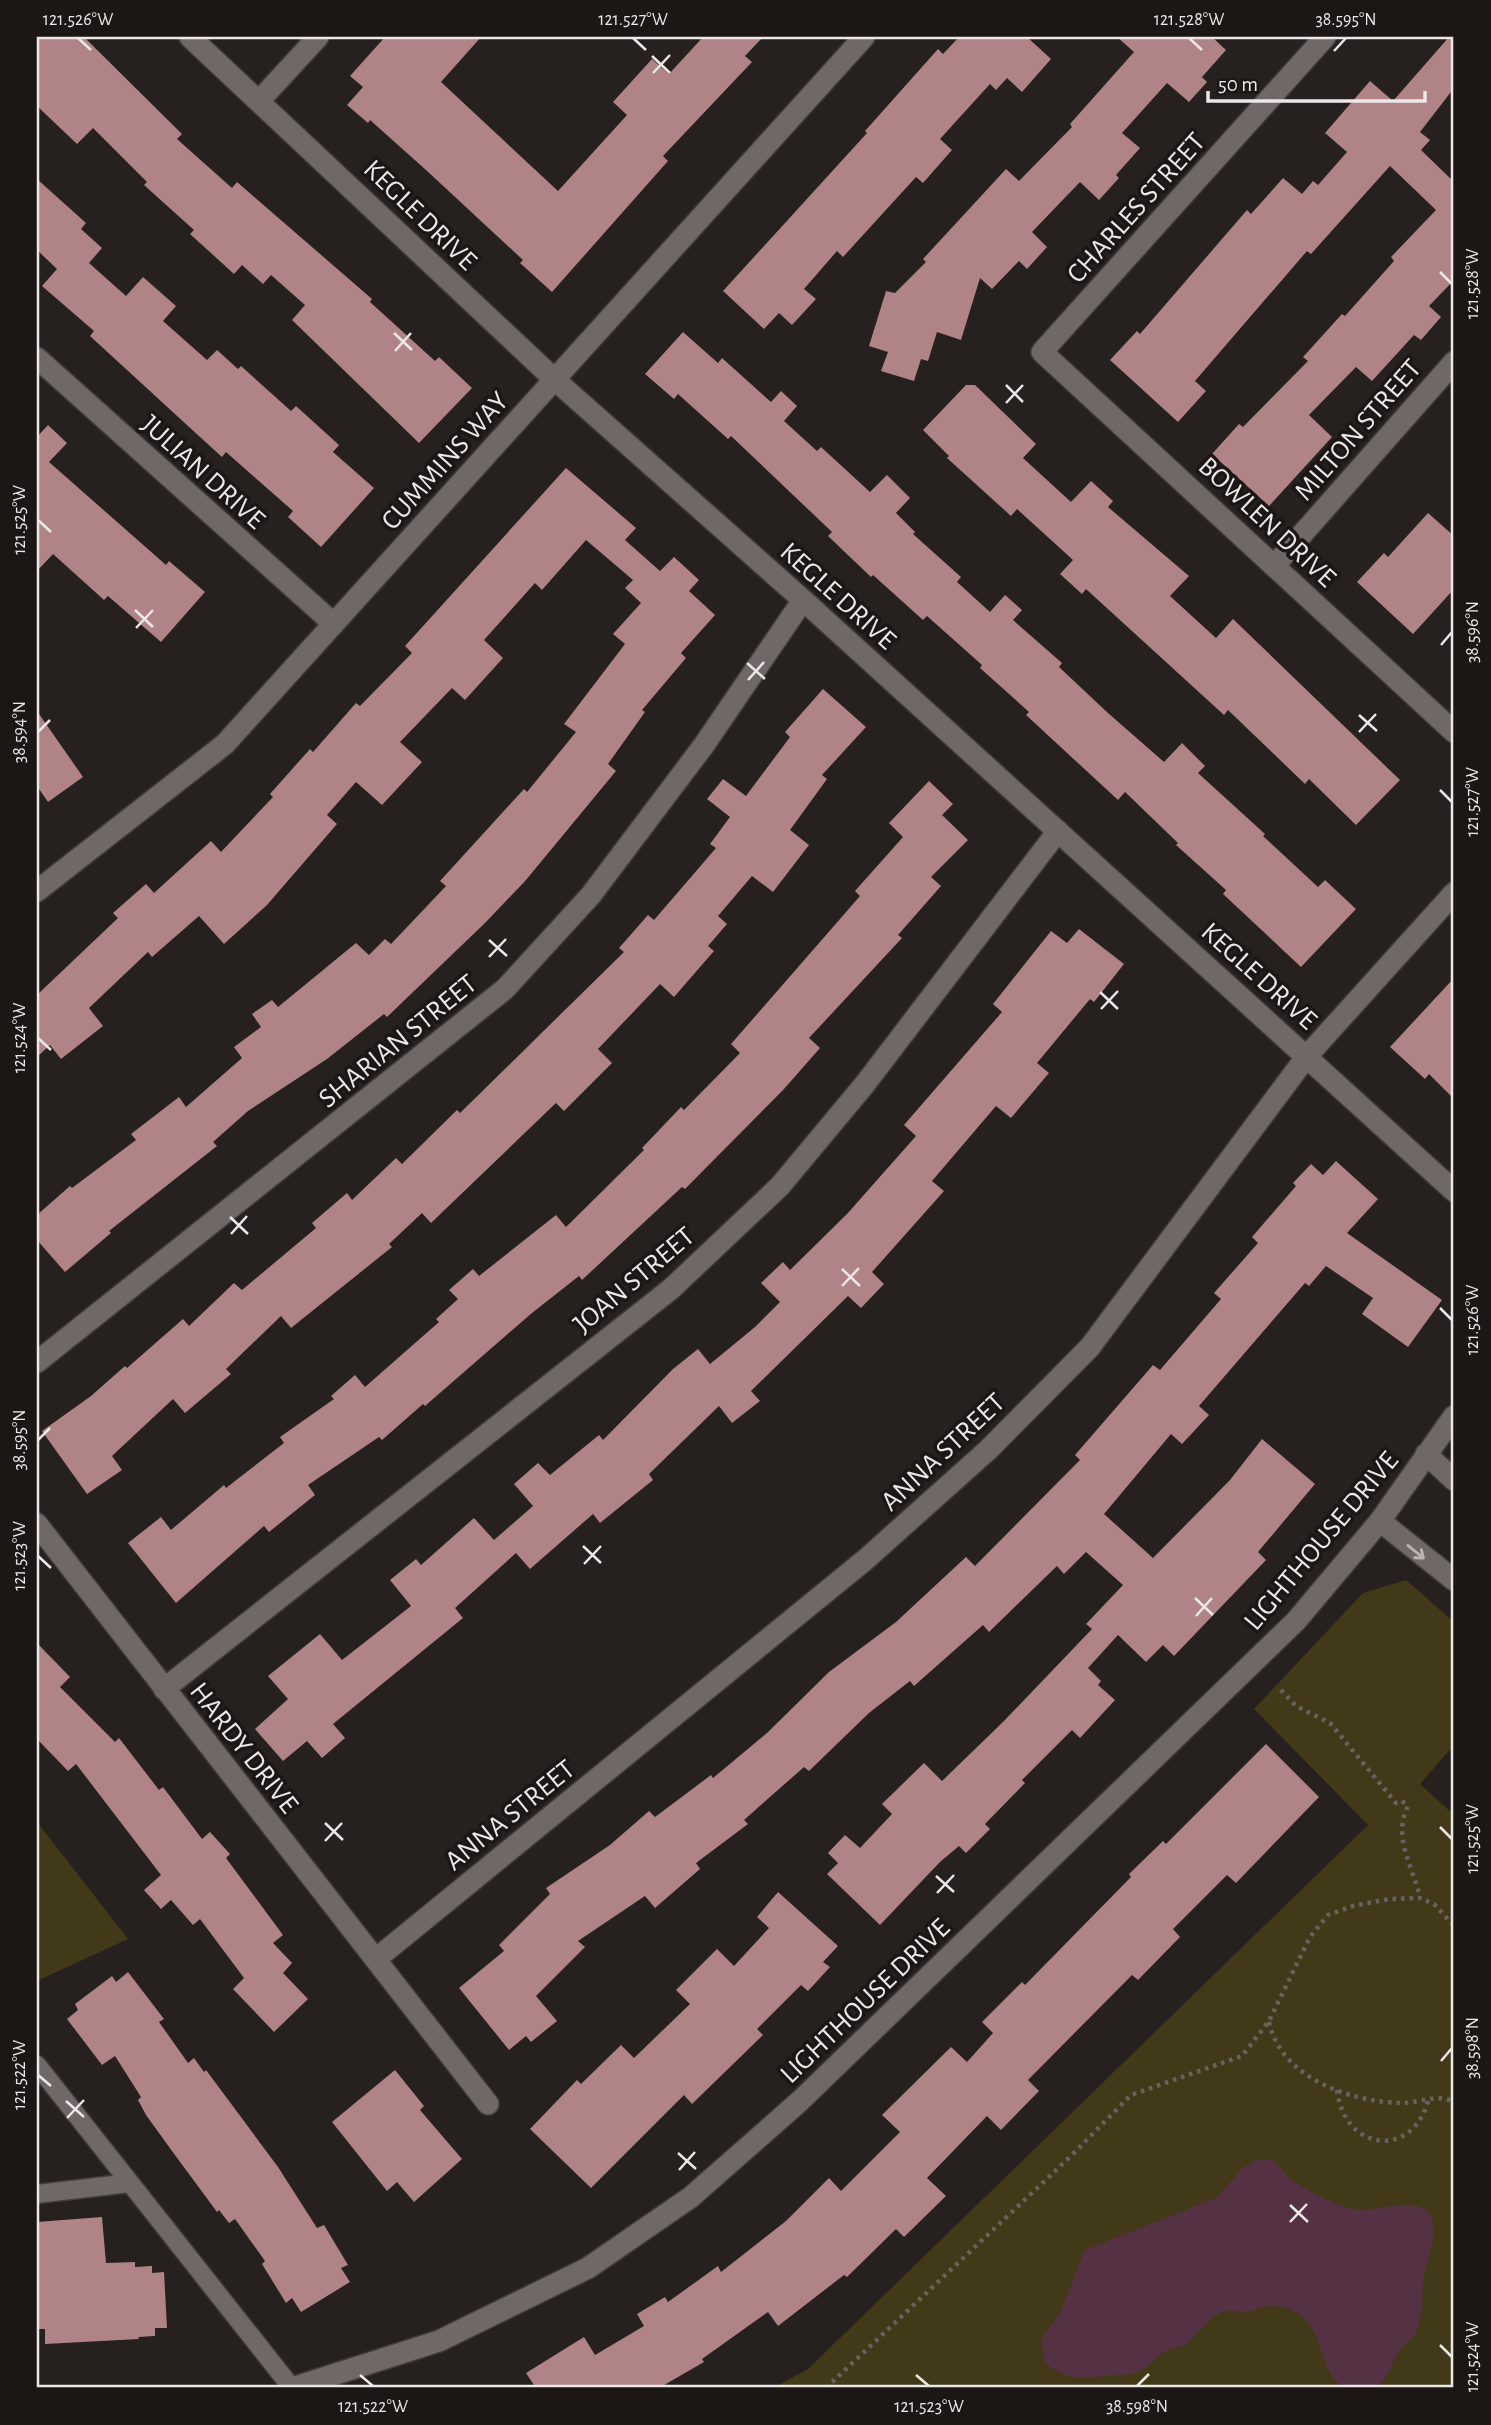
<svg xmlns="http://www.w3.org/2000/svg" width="1491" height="2425" viewBox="0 0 1491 2425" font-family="'Alegreya Sans',sans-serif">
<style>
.green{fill:#423919}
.water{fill:#543243}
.building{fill:#b08386}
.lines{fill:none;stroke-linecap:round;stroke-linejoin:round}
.lane-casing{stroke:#403b39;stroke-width:21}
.street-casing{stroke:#403b39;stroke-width:24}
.secondary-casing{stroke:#403b39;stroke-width:24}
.path{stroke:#686361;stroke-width:4.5;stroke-dasharray:3.5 5;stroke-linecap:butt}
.lane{stroke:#6f6866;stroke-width:18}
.street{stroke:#6f6866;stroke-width:21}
.secondary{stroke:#6f6866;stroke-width:21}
.oneway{stroke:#bab5b3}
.ticks{fill:none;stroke:#ece8e7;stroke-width:2.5}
.labels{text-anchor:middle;stroke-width:7;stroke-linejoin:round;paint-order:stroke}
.street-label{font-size:28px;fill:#ece8e7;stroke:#1c1715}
.neatline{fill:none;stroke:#ece8e7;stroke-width:2.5}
.ticks-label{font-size:18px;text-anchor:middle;fill:#ece8e7}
</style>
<rect width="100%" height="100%" fill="#26201e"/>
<!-- green -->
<path class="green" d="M 1406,1580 L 1454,1622 L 1454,1745 L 1420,1784 L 1454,1815 L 1454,2388 L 773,2388 L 808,2369 L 1368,1825 L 1254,1709 L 1363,1593 Z
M 37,1822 L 128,1939 L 37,1981 Z"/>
<!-- water -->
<path class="water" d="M 1257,2160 L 1272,2160 C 1280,2166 1284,2173 1290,2179 C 1296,2185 1333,2203 1342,2206 C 1365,2215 1387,2204 1410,2205 C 1449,2207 1429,2253 1424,2275 C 1421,2292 1424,2309 1418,2327 C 1415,2339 1406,2341 1399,2351 C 1391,2363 1388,2385 1372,2388 C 1304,2403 1341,2310 1274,2306 C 1262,2305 1254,2311 1244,2313 C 1216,2302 1205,2329 1187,2343 C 1179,2349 1170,2348 1162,2353 C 1155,2358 1149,2366 1142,2370 C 1129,2377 1118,2374 1105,2376 C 1078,2379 1067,2380 1045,2363 L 1041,2339 L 1059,2315 L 1085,2250 L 1218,2197 L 1241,2169 Z"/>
<!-- building -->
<path class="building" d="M 37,37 L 84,37 L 182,134 L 177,139 L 232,188 L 237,182 L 372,299 L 370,302 L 435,361 L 439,357 L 472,388 L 419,443 L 292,320 L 305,305 L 271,275 L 263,284 L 242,265 L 234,274 L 190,234 L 194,230 L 144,185 L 147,182 L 93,128 L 77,144 L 37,106 Z
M 385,37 L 481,37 L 441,82 L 558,191 L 627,115 L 613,102 L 652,59 L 669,74 L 703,37 L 763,37 L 745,56 L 752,62 L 663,156 L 668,161 L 552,292 L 520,263 L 523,260 L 426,170 L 370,120 L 368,123 L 347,105 L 363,87 L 350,76 Z
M 959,37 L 1027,37 L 1051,59 L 1022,92 L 1007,78 L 996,90 L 990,84 L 940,139 L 952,150 L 923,183 L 916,177 L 843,257 L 837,251 L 804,289 L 816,299 L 792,325 L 779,313 L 764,329 L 723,291 L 867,133 L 865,131 L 938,49 L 943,54 Z
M 1117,37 L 1212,37 L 1226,50 L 1202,77 L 1207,82 L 1189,102 L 1167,83 L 1122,133 L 1140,148 L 1116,175 L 1119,178 L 1099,200 L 1080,182 L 1032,232 L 1047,247 L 1027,269 L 1019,261 L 992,289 L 980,278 L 961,340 L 937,332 L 928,361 L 921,359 L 914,381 L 881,371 L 888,352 L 869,346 L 886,291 L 895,293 L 926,262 L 923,259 L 1006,169 L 1019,181 L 1072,127 L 1070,124 L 1134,52 Z
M 1449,37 L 1454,37 L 1454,88 L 1420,132 L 1430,140 L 1421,150 L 1454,182 L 1454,280 L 1429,306 L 1441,317 L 1421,340 L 1414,335 L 1372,381 L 1356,367 L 1309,415 L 1332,437 L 1269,506 L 1212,454 L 1239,424 L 1243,427 L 1308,361 L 1303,357 L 1342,314 L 1345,316 L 1394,261 L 1391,257 L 1436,210 L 1390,166 L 1311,254 L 1307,251 L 1195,381 L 1206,391 L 1178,422 L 1110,360 L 1137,331 L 1140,334 L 1247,210 L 1251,214 L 1283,178 L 1302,194 L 1313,181 L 1318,185 L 1347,152 L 1325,133 L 1370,81 L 1393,101 Z
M 37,179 L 86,223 L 81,229 L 102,248 L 89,263 L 126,296 L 143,277 L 176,306 L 163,321 L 207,360 L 217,350 L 238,369 L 241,366 L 291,411 L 296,406 L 339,445 L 333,452 L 374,488 L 321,547 L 288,517 L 293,511 L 226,452 L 222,457 L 188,426 L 90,336 L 94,331 L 42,286 L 57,269 L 37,250 Z
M 683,332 L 718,363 L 722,358 L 771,402 L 781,391 L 797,406 L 784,421 L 817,451 L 821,447 L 870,492 L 887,475 L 910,498 L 896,513 L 915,532 L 913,534 L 961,577 L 957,582 L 990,612 L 1005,595 L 1022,610 L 1013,620 L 1062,663 L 1059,667 L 1108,713 L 1164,762 L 1182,743 L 1205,766 L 1198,773 L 1265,834 L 1263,836 L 1318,887 L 1325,880 L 1356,909 L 1301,967 L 1223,894 L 1226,890 L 1176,845 L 1178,843 L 1125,792 L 1118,800 L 1026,715 L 1029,712 L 980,668 L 982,665 L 927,616 L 923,620 L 873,575 L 871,577 L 828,536 L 832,532 L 731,436 L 728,439 L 678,394 L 674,399 L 645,374 Z
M 966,385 L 975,385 L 1036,444 L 1023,458 L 1071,502 L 1091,481 L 1113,501 L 1108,507 L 1189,576 L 1170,596 L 1216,638 L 1233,619 L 1400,780 L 1356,825 L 1309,779 L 1305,784 L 1228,710 L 1224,715 L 1086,589 L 1082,594 L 1060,574 L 1073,560 L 1017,509 L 1011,516 L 947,458 L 949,456 L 923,430 Z
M 48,425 L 67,443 L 49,462 L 166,565 L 169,561 L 205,592 L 161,642 L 108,596 L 104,600 L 53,554 L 37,571 L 37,437 Z
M 566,468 L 636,528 L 625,540 L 660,571 L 674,557 L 699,580 L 689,591 L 715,615 L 681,653 L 686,658 L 642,710 L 645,712 L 608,764 L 616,771 L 526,880 L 485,923 L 387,1017 L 384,1014 L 327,1059 L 248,1111 L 213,1142 L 217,1146 L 109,1231 L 111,1233 L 65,1272 L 37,1240 L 37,1215 L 70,1186 L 72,1188 L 136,1140 L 131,1134 L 179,1097 L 186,1107 L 242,1058 L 234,1047 L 261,1027 L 252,1014 L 272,1000 L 278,1007 L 356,943 L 369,955 L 385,939 L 391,944 L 446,886 L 440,881 L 524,789 L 527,792 L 576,732 L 564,724 L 625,644 L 613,634 L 641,603 L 625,588 L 633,580 L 586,540 L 542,590 L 535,583 L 484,640 L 503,658 L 465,700 L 452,688 L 400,742 L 422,762 L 382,805 L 356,782 L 327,815 L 337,824 L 267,905 L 224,944 L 199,916 L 152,957 L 148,952 L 89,1008 L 103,1026 L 61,1059 L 50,1045 L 37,1057 L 37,995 L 118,918 L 113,913 L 146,884 L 154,893 L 211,841 L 221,852 L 273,797 L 270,794 L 310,749 L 313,752 L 356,703 L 360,706 L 412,653 L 405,646 Z
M 1428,513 L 1454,536 L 1454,589 L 1413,634 L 1357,582 L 1384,553 L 1388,557 Z
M 823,689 L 866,727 L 822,775 L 827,779 L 790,830 L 809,845 L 773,892 L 752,876 L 718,916 L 727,924 L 708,946 L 714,951 L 674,997 L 660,984 L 598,1049 L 612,1063 L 564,1111 L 556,1103 L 431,1223 L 422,1213 L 389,1244 L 392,1247 L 291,1328 L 281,1316 L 226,1369 L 231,1374 L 185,1413 L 173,1399 L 112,1456 L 122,1470 L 87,1494 L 42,1431 L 91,1396 L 125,1366 L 127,1368 L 183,1319 L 189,1326 L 234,1283 L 242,1290 L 316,1228 L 312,1223 L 347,1193 L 352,1200 L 396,1158 L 402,1164 L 457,1110 L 460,1113 L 624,952 L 619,948 L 648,915 L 654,920 L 716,848 L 710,844 L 730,817 L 707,799 L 723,779 L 746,796 L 790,737 L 785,732 Z
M 37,711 L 83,777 L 48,802 L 37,786 Z
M 929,781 L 953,804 L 942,815 L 968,840 L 931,877 L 941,886 L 898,935 L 902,938 L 809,1038 L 820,1048 L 784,1089 L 685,1189 L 682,1187 L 582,1280 L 579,1276 L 532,1313 L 425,1406 L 423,1404 L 382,1440 L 379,1437 L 308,1485 L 315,1495 L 269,1532 L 264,1526 L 176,1603 L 128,1543 L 161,1517 L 171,1530 L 224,1485 L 226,1488 L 284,1443 L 280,1437 L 334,1399 L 331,1396 L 355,1375 L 365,1387 L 439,1322 L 436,1319 L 458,1299 L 449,1290 L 473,1269 L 479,1276 L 556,1215 L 566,1227 L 644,1150 L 642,1148 L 681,1107 L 684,1110 L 740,1053 L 731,1044 L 860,896 L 855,891 L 903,837 L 889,823 Z
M 1079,929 L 1124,964 L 1094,1002 L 1090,999 L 1037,1063 L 1049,1073 L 1011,1118 L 996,1106 L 932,1181 L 944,1191 L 872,1272 L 884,1284 L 861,1308 L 848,1296 L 751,1391 L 760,1401 L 732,1423 L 719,1406 L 649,1474 L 653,1480 L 600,1523 L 593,1514 L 530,1569 L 516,1553 L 455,1608 L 463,1618 L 333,1724 L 345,1738 L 322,1758 L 307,1741 L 283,1761 L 255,1729 L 288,1699 L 268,1676 L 320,1634 L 342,1660 L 411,1606 L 390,1580 L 416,1559 L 421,1565 L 474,1518 L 494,1540 L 533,1506 L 514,1484 L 538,1463 L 550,1475 L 599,1435 L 603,1440 L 673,1369 L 698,1349 L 710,1364 L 755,1327 L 780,1302 L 761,1283 L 783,1262 L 790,1270 L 847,1214 L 916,1136 L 904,1125 L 1002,1012 L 993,1004 L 1051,931 L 1067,943 Z
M 1454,978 L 1454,1099 L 1429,1074 L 1425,1079 L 1390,1047 Z
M 1336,1161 L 1378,1199 L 1347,1233 L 1442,1300 L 1408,1347 L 1362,1314 L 1373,1298 L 1326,1266 L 1309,1286 L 1305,1283 L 1199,1406 L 1209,1415 L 1182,1444 L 1171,1434 L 1104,1514 L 1153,1558 L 1230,1480 L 1262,1439 L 1315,1484 L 1258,1552 L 1266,1560 L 1174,1656 L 1163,1645 L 1146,1662 L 1118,1635 L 1088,1668 L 1101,1681 L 1098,1685 L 1115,1700 L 1080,1738 L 1072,1730 L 1022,1780 L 1025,1783 L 985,1824 L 990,1829 L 966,1853 L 959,1846 L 940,1862 L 880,1925 L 827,1874 L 838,1863 L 828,1853 L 845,1835 L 860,1848 L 892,1814 L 882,1804 L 924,1763 L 942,1781 L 1004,1721 L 1092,1629 L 1086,1624 L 1123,1585 L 1086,1552 L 1064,1574 L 1057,1566 L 989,1632 L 983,1625 L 914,1686 L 910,1681 L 869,1713 L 809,1771 L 804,1767 L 744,1820 L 748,1824 L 696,1863 L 700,1869 L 655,1908 L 645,1896 L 578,1941 L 585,1947 L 536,1996 L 557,2021 L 531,2042 L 526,2036 L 509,2050 L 459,1988 L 504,1951 L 499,1945 L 550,1894 L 546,1888 L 610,1845 L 649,1811 L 655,1817 L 711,1775 L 713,1778 L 767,1733 L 829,1672 L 896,1622 L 966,1557 L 975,1566 L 1080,1460 L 1075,1455 L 1153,1365 L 1160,1370 L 1221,1299 L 1214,1293 L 1258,1243 L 1252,1237 L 1296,1186 L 1293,1183 L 1311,1164 L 1323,1175 Z
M 37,1643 L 70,1677 L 60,1687 L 115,1742 L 119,1738 L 159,1790 L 163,1787 L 202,1839 L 210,1832 L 230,1854 L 226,1858 L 283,1935 L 273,1943 L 292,1963 L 283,1973 L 308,1999 L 274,2032 L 233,1989 L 244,1978 L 200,1919 L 193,1925 L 171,1900 L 161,1909 L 144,1890 L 161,1875 L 76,1764 L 68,1771 L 37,1739 Z
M 1266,1744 L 1319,1797 L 1236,1883 L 1227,1875 L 1173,1929 L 1180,1937 L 1138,1980 L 1132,1975 L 1028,2080 L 1039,2091 L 1001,2130 L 987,2116 L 927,2178 L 946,2196 L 904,2237 L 896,2229 L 847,2277 L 844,2275 L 778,2326 L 768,2312 L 702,2359 L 704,2362 L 659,2388 L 536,2388 L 526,2373 L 584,2337 L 595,2355 L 644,2326 L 637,2314 L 665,2297 L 668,2302 L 718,2266 L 721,2272 L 786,2221 L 829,2178 L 841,2191 L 900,2132 L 882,2115 L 951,2047 L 967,2062 L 993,2033 L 982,2022 L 1022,1982 L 1025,1985 L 1131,1877 L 1129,1874 L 1163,1841 L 1166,1844 Z
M 778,1892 L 838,1946 L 823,1962 L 830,1967 L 808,1991 L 801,1985 L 757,2029 L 763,2035 L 692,2104 L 684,2095 L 591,2188 L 530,2129 L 577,2080 L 581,2084 L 621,2045 L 634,2058 L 690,2004 L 676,1990 L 717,1949 L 734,1966 L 769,1928 L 757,1917 Z
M 128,1972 L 164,2019 L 159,2022 L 188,2063 L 194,2058 L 204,2072 L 206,2070 L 278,2167 L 317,2228 L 324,2225 L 348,2265 L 341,2268 L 350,2282 L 301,2312 L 292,2298 L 286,2303 L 262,2264 L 265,2261 L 235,2219 L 229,2223 L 219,2210 L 217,2212 L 172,2151 L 146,2115 L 138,2100 L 141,2097 L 115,2056 L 102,2065 L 67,2019 L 78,2010 L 75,2004 L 112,1976 L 116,1982 Z
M 395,2070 L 424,2106 L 420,2110 L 462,2159 L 414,2202 L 397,2182 L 387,2191 L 332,2122 Z
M 102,2217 L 106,2263 L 135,2262 L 135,2267 L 152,2266 L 152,2273 L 164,2272 L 167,2328 L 155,2328 L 155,2336 L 138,2337 L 139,2339 L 45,2344 L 45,2329 L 37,2329 L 37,2222 Z"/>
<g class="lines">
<!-- lane casing -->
<g class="lane-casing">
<path id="lane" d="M 37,2065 L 292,2388
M 37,2194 L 130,2183"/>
</g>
<!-- street casing -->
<g class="street-casing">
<path id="street" d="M 1325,37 L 1042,352 L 1454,732
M 260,100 L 318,37
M 37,358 L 334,624
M 1275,565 L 1454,362
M 37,891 L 225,744 L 864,37
M 37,1362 L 505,989 L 591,895 L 704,745 L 803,600
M 1426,1454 L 1454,1480
M 1380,1521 L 1454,1580
M 37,1524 L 488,2104
M 164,1689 L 671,1289 L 780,1186 L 865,1084 L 1058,831
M 376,1959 L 865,1560 L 988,1450 L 1090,1347 L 1307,1056"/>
</g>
<!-- secondary casing -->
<g class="secondary-casing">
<path id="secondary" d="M 190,37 L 554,379 L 803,600 L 1454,1191
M 1307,1056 L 1454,893
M 292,2388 L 439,2341 L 588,2268 L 691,2197 L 800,2101 L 1296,1621 L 1380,1521 L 1454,1416"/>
</g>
<!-- path -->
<path class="path" d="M 1281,1690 L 1296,1706 L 1330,1723 L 1396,1803 L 1402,1801 L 1408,1806 C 1392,1837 1413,1866 1420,1898
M 1269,2022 C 1281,2078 1350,2102 1402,2103 C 1420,2103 1437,2093 1454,2102
M 1337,2090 C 1344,2151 1413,2161 1429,2098
M 826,2388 L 1071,2156 L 1131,2095 L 1242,2056 L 1269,2021 L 1310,1937 L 1328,1915 L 1353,1906 L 1389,1899 L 1420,1898 L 1434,1904 L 1454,1926"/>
<!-- lane -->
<use href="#lane" class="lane"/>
<!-- street -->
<use href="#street" class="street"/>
<!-- secondary -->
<use href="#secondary" class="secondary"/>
</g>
<!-- one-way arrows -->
<defs><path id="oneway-shaft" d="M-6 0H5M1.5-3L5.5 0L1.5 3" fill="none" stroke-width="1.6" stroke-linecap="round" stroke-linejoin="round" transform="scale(1.75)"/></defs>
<use class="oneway" href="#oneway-shaft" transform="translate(1416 1552) rotate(39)"/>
<!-- ticks -->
<path class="ticks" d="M 78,38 L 91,50M 633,38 L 646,50M 1189,38 L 1202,50M 1334,51 L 1346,38M 652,56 L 670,73M 653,73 L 670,55M 1440,272 L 1452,284M 394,333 L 412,350M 395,351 L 411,333M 1006,385 L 1023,402M 1006,403 L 1023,385M 38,520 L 51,532M 135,610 L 153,627M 136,628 L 153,610M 1441,645 L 1452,632M 747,663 L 765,679M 748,680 L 764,662M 1359,715 L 1377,731M 38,732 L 50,720M 1359,732 L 1376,714M 1440,790 L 1452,802M 489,940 L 507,956M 489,957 L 506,939M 1100,992 L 1118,1009M 1101,1009 L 1118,991M 38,1038 L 51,1050M 230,1217 L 248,1234M 231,1234 L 247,1216M 842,1269 L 860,1286M 842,1286 L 859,1268M 1440,1308 L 1452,1320M 38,1440 L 50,1428M 583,1546 L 601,1563M 38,1556 L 51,1568M 584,1564 L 601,1546M 1195,1598 L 1213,1615M 1196,1616 L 1212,1598M 325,1823 L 343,1840M 1440,1827 L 1452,1839M 325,1841 L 342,1823M 936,1876 L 954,1892M 937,1893 L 954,1875M 1441,2061 L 1452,2048M 38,2075 L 51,2086M 66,2101 L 84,2117M 67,2118 L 84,2100M 678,2153 L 696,2169M 679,2170 L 695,2152M 1290,2205 L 1308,2222M 1290,2222 L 1307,2204M 1440,2345 L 1452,2357M 360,2375 L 373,2386M 916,2375 L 929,2386M 1137,2386 L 1149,2374"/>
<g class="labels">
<!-- street labels -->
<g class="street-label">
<text transform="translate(1135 207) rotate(-48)" y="10">CHARLES STREET</text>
<text transform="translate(421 214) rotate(44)" y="10">KEGLE DRIVE</text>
<text transform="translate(1357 429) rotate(-49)" y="10">MILTON STREET</text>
<text transform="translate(444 460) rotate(-48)" y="10">CUMMINS WAY</text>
<text transform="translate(204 471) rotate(42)" y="10">JULIAN DRIVE</text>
<text transform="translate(1268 521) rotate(43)" y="10">BOWLEN DRIVE</text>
<text transform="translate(839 595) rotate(42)" y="10">KEGLE DRIVE</text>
<text transform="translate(1260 975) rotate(42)" y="10">KEGLE DRIVE</text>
<text transform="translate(397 1040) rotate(-39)" y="10">SHARIAN STREET</text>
<text transform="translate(633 1279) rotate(-40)" y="10">JOAN STREET</text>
<text transform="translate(942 1451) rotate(-43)" y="10">ANNA STREET</text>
<text transform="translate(1320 1540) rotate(-50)" y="10">LIGHTHOUSE DRIVE</text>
<text transform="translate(245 1747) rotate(52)" y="10">HARDY DRIVE</text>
<text transform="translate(509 1814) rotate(-39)" y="10">ANNA STREET</text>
<text transform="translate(864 2000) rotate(-44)" y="10">LIGHTHOUSE DRIVE</text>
</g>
</g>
<!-- border -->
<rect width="1491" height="2425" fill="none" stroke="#1c1715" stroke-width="77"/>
<!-- scale -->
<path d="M1208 91v10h217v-10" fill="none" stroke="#ece8e7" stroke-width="3.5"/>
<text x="1218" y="91" font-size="21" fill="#ece8e7" stroke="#1c1715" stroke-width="5" paint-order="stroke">50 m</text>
<rect x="38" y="38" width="1414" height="2348" class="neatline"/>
<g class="ticks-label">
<text x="78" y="25">121.526°W</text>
<text x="633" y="25">121.527°W</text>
<text x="1189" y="25">121.528°W</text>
<text x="1346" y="25">38.595°N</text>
<text transform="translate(1472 284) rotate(-90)" y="6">121.528°W</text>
<text transform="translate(19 520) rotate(-90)" y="6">121.525°W</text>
<text transform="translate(1472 632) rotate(-90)" y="6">38.596°N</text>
<text transform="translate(19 732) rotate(-90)" y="6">38.594°N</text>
<text transform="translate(1472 802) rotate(-90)" y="6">121.527°W</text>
<text transform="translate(19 1038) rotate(-90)" y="6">121.524°W</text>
<text transform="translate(1472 1320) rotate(-90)" y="6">121.526°W</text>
<text transform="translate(19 1440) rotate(-90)" y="6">38.595°N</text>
<text transform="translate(19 1556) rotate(-90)" y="6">121.523°W</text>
<text transform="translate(1472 1839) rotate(-90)" y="6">121.525°W</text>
<text transform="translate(1472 2048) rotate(-90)" y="6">38.598°N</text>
<text transform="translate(19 2075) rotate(-90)" y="6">121.522°W</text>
<text transform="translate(1472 2357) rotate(-90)" y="6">121.524°W</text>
<text x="373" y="2412">121.522°W</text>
<text x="929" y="2412">121.523°W</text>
<text x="1137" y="2412">38.598°N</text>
</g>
</svg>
